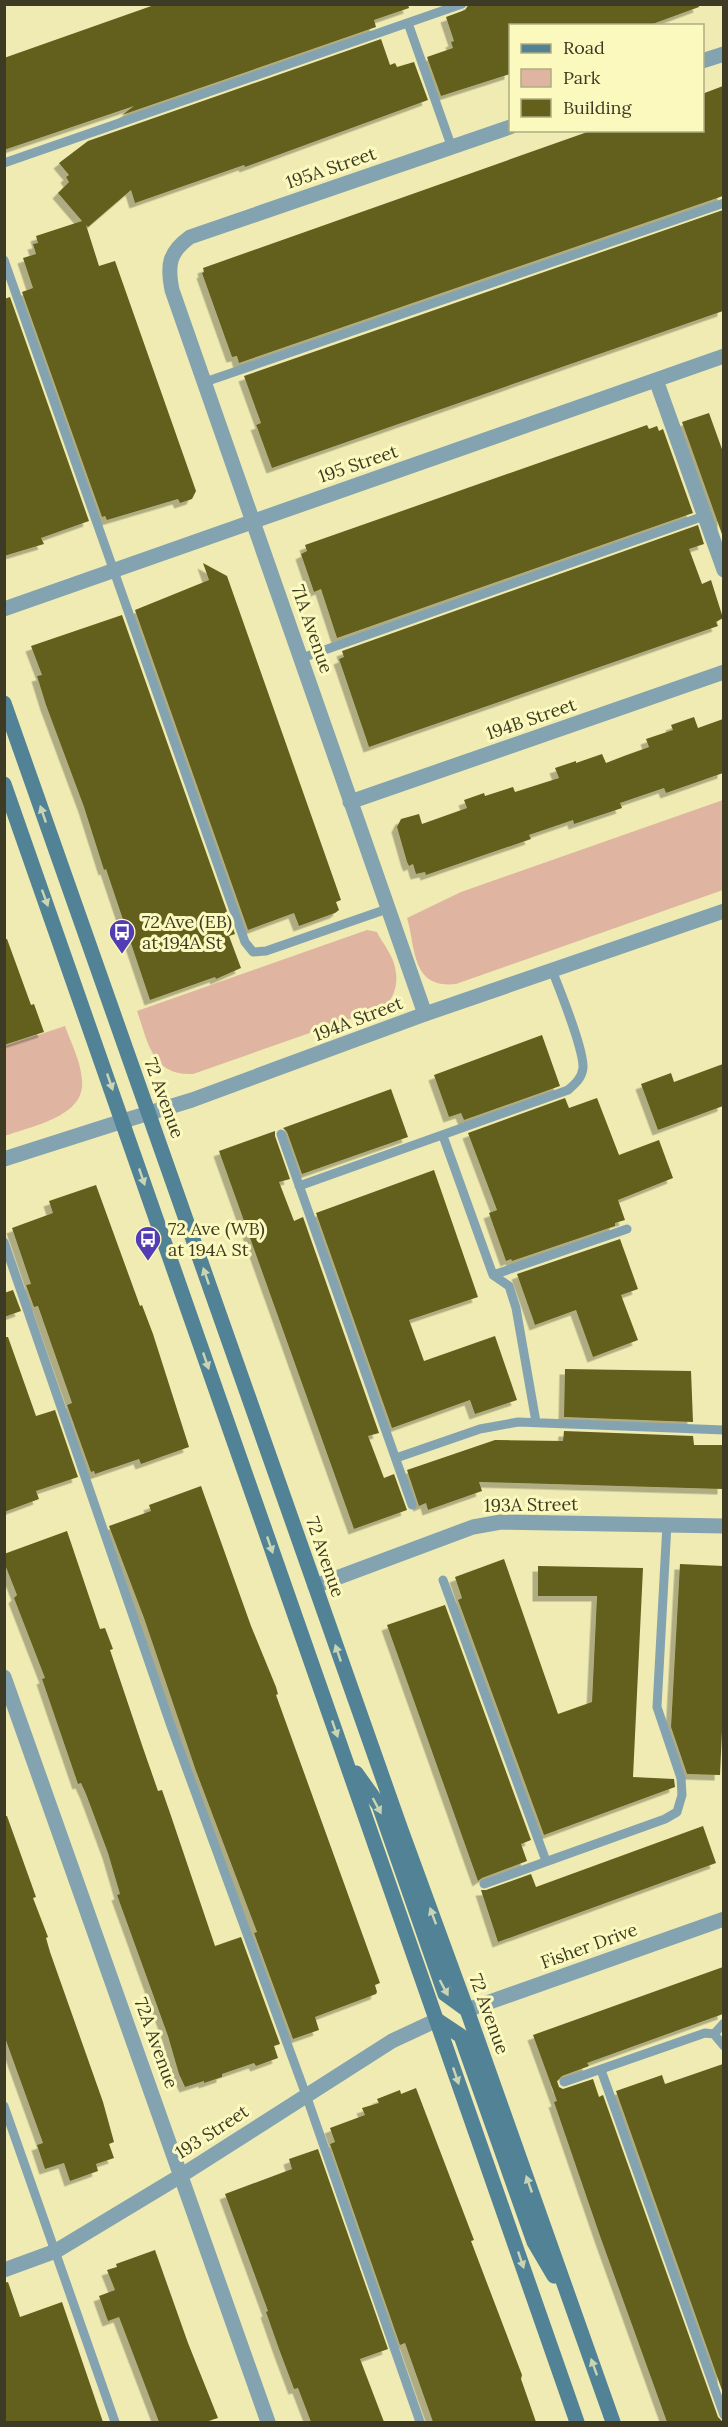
<svg xmlns="http://www.w3.org/2000/svg" width="728" height="2427" viewBox="0 0 728 2427" font-family="Lora,serif">
<style>
.green{fill:#dfb5a2}
.building{fill:#645f1b;filter:url(#shadow)}
.lines{fill:none;stroke-linecap:round;stroke-linejoin:round}
.service{stroke:#84a3b0;stroke-width:9}
.minor{stroke:#84a3b0;stroke-width:15}
.tertiary{stroke:#84a3b0;stroke-width:15}
.secondary{stroke:#528295;stroke-width:15}
.oneway{fill:#c9d5b2}
.labels{text-anchor:middle;stroke-width:6;stroke-linejoin:round;paint-order:stroke}
.street-label{font-size:18px;fill:#3d3b24;stroke:#fcf9bf}
.poi-label{font-size:18px;fill:#3d3b24;stroke:#fcf9bf;text-anchor:start}
</style>
<defs>
<filter id="shadow"><feDropShadow dx="-5.5" dy="5.5" stdDeviation="0" flood-color="#0004"/></filter>
</defs>
<rect width="100%" height="100%" fill="#efebb2"/>
<!-- green -->
<path class="green" d="M 723,800 L 723,890 L 456,984 C 411,989 416,948 407,918 L 461,892 Z
M 367,930 L 377,932 C 380,939 384,943 387,949 C 399,967 401,992 384,1007 L 193,1074 C 152,1076 148,1042 137,1011 Z
M 65,1026 C 71,1043 81,1062 82,1080 C 86,1117 31,1126 5,1136 L 5,1046 Z"/>
<!-- building -->
<path class="building" d="M 157,4 L 408,4 L 409,8 L 374,20 L 376,27 L 122,115 L 134,106 L 4,150 L 4,58 Z
M 469,4 L 698,4 L 699,7 L 647,26 L 510,26 L 510,74 L 441,96 L 427,57 L 453,48 L 451,42 L 454,41 L 446,17 L 465,10 Z
M 381,39 L 390,65 L 395,63 L 397,67 L 414,62 L 428,100 L 245,167 L 244,165 L 135,203 L 131,190 L 88,227 L 86,225 L 99,266 L 115,261 L 196,491 L 192,499 L 180,503 L 178,499 L 107,520 L 105,516 L 102,517 L 22,292 L 33,288 L 23,258 L 36,254 L 33,244 L 38,243 L 36,236 L 82,221 L 58,193 L 69,182 L 66,177 L 69,175 L 59,163 L 88,141 Z
M 723,86 L 723,196 L 239,363 L 237,356 L 232,357 L 202,273 L 204,272 L 203,268 L 593,130 L 702,130 L 702,94 Z
M 723,210 L 723,311 L 272,468 L 257,427 L 256,425 L 261,423 L 244,376 Z
M 10,297 L 89,521 L 41,538 L 44,544 L 4,556 L 4,299 Z
M 709,413 L 723,452 L 723,537 L 682,422 Z
M 647,425 L 649,429 L 657,426 L 659,431 L 663,429 L 693,513 L 337,638 L 321,589 L 314,592 L 301,554 L 307,551 L 305,545 Z
M 698,525 L 704,544 L 689,549 L 702,584 L 711,580 L 723,618 L 716,622 L 718,626 L 369,747 L 339,659 L 344,657 L 342,651 Z
M 203,563 L 227,576 L 341,900 L 336,902 L 339,910 L 335,913 L 299,926 L 294,913 L 248,930 L 135,610 L 209,580 Z
M 122,615 L 235,934 L 229,936 L 241,968 L 216,979 L 215,977 L 150,1000 L 106,869 L 104,870 L 84,807 L 46,705 L 37,676 L 42,675 L 31,646 Z
M 694,717 L 698,728 L 723,719 L 723,773 L 666,793 L 664,788 L 620,803 L 622,808 L 574,824 L 573,820 L 529,835 L 531,839 L 426,875 L 425,872 L 416,874 L 413,864 L 409,866 L 407,862 L 397,827 L 401,819 L 419,814 L 422,824 L 467,808 L 464,800 L 484,793 L 485,796 L 513,787 L 515,792 L 559,778 L 555,768 L 576,761 L 576,763 L 602,754 L 606,763 L 624,756 L 649,747 L 646,739 L 673,730 L 671,725 Z
M 4,939 L 7,939 L 31,1005 L 34,1004 L 44,1032 L 4,1045 Z
M 542,1035 L 560,1086 L 464,1120 L 461,1113 L 449,1117 L 434,1075 Z
M 723,1064 L 723,1106 L 658,1130 L 641,1084 L 671,1073 L 674,1082 Z
M 391,1089 L 408,1137 L 302,1174 L 287,1132 L 283,1128 Z
M 565,1098 L 569,1108 L 597,1098 L 619,1155 L 659,1140 L 673,1178 L 618,1200 L 625,1220 L 615,1223 L 615,1226 L 512,1261 L 511,1259 L 506,1261 L 489,1213 L 497,1210 L 468,1133 Z
M 275,1131 L 275,1136 L 290,1179 L 279,1182 L 294,1221 L 303,1217 L 379,1433 L 368,1436 L 384,1478 L 394,1474 L 407,1510 L 354,1529 L 219,1151 Z
M 434,1170 L 478,1297 L 409,1320 L 424,1361 L 495,1336 L 517,1400 L 475,1414 L 470,1400 L 392,1428 L 316,1213 Z
M 96,1185 L 140,1306 L 142,1305 L 153,1334 L 189,1447 L 141,1464 L 139,1459 L 95,1474 L 94,1471 L 91,1472 L 67,1405 L 72,1403 L 52,1346 L 38,1306 L 34,1307 L 26,1285 L 31,1284 L 12,1228 L 53,1213 L 49,1201 Z
M 620,1239 L 638,1289 L 621,1295 L 638,1340 L 593,1357 L 576,1310 L 535,1325 L 517,1274 Z
M 13,1290 L 21,1311 L 4,1317 L 4,1293 Z
M 4,1337 L 8,1337 L 36,1416 L 55,1410 L 78,1477 L 36,1491 L 39,1499 L 4,1512 Z
M 565,1369 L 691,1371 L 693,1422 L 564,1417 Z
M 564,1431 L 693,1436 L 694,1445 L 723,1445 L 723,1489 L 479,1482 L 482,1491 L 428,1510 L 426,1503 L 419,1506 L 407,1470 L 495,1440 L 563,1441 Z
M 201,1486 L 251,1626 L 276,1687 L 278,1694 L 276,1695 L 380,1983 L 375,1985 L 377,1992 L 376,1994 L 315,2017 L 319,2030 L 293,2039 L 254,1933 L 257,1932 L 196,1771 L 144,1618 L 109,1526 L 151,1511 L 149,1505 Z
M 67,1531 L 100,1629 L 105,1628 L 113,1649 L 110,1650 L 143,1748 L 158,1791 L 162,1790 L 170,1813 L 215,1946 L 241,1937 L 280,2044 L 274,2046 L 278,2058 L 256,2066 L 254,2063 L 222,2074 L 222,2077 L 204,2083 L 204,2081 L 185,2087 L 179,2074 L 168,2036 L 117,1895 L 120,1894 L 108,1853 L 86,1794 L 81,1783 L 78,1784 L 42,1679 L 45,1678 L 14,1598 L 17,1595 L 4,1562 L 4,1554 Z
M 504,1559 L 558,1714 L 592,1702 L 597,1596 L 538,1596 L 538,1566 L 643,1568 L 633,1777 L 674,1779 L 675,1787 L 544,1835 L 458,1600 L 462,1598 L 455,1577 Z
M 680,1564 L 723,1566 L 723,1709 L 720,1775 L 687,1774 L 671,1727 Z
M 445,1605 L 531,1840 L 521,1844 L 527,1861 L 482,1878 L 478,1881 L 387,1625 Z
M 4,1816 L 7,1816 L 36,1897 L 33,1898 L 48,1937 L 46,1938 L 50,1952 L 103,2102 L 114,2142 L 109,2144 L 114,2158 L 96,2164 L 98,2171 L 70,2181 L 64,2163 L 45,2169 L 37,2145 L 43,2143 L 4,2035 Z
M 703,1826 L 716,1863 L 498,1942 L 481,1890 L 486,1890 L 531,1874 L 536,1887 Z
M 723,1967 L 723,2014 L 587,2063 L 589,2066 L 562,2076 L 557,2081 L 559,2087 L 563,2089 L 593,2079 L 599,2097 L 603,2095 L 718,2417 L 723,2422 L 667,2422 L 600,2236 L 554,2102 L 557,2101 L 533,2035 Z
M 723,2064 L 723,2393 L 616,2091 L 662,2075 L 665,2084 Z
M 416,2088 L 474,2240 L 471,2241 L 522,2375 L 521,2379 L 536,2422 L 433,2422 L 405,2343 L 400,2345 L 330,2144 L 335,2142 L 330,2128 L 365,2115 L 362,2108 L 379,2103 L 377,2099 L 400,2090 L 401,2094 Z
M 318,2149 L 388,2349 L 360,2359 L 384,2422 L 311,2422 L 298,2388 L 294,2389 L 279,2349 L 266,2312 L 268,2311 L 225,2194 L 292,2169 L 289,2159 Z
M 155,2250 L 188,2343 L 218,2418 L 205,2422 L 159,2422 L 119,2317 L 108,2321 L 99,2296 L 115,2290 L 107,2270 L 117,2267 L 116,2264 Z
M 8,2282 L 20,2317 L 62,2302 L 103,2422 L 4,2422 L 4,2283 Z"/>
<g class="lines">
<!-- service -->
<path class="service" d="M 408,23 L 452,148
M 4,163 L 462,4
M 4,260 L 245,942 L 253,952 L 266,951 L 387,909
M 205,382 L 724,203
M 302,658 L 704,516
M 281,1134 L 412,1505
M 443,1136 L 493,1275 L 509,1286 L 516,1308 L 536,1422
M 299,1186 L 568,1090 C 575,1084 582,1078 583,1068 C 584,1049 560,991 552,970
M 4,1242 L 171,1726 L 306,2095 L 420,2422
M 493,1275 L 627,1229
M 396,1458 L 480,1429 L 518,1422 L 724,1430
M 443,1580 L 546,1861
M 484,1884 L 665,1819 L 677,1812 L 682,1795 L 681,1778 L 657,1707 L 667,1524
M 714,2034 L 724,2023
M 601,2070 L 724,2415
M 564,2082 L 705,2033 L 714,2034 L 724,2046
M 4,2106 L 115,2422"/>
<!-- minor -->
<path class="minor" d="M 702,61 L 724,54
M 656,380 L 724,570
M 4,609 L 724,356
M 350,802 L 724,672
M 425,1014 L 172,290 C 167,265 169,252 190,237 L 510,127
M 4,1159 L 123,1121
M 315,1586 L 473,1527 L 501,1522 L 724,1526
M 4,1677 L 268,2422
M 467,2010 L 724,1919
M 4,2270 L 56,2251 L 182,2175 L 392,2041 L 437,2020"/>
<!-- tertiary -->
<path class="tertiary" d="M 123,1121 L 192,1100 L 425,1014 L 724,911"/>
<!-- secondary -->
<path class="secondary" d="M 4,703 L 400,1827 L 467,2010 L 613,2422
M 4,784 L 577,2422
M 356,1773 L 379,1805 L 445,1994 L 467,2010
M 437,2020 L 461,2036 L 534,2242 L 554,2276"/>
</g>
<!-- one-way arrows -->
<defs><path id="oneway-solid" d="M-6-.8H1V-3.2L6.5 0L1 3.2V.8H-6Z" transform="scale(1.5)"/></defs>
<g class="oneway">
<use href="#oneway-solid" transform="translate(43 814) rotate(-109)"/>
<use href="#oneway-solid" transform="translate(45 898) rotate(70)"/>
<use href="#oneway-solid" transform="translate(110 1082) rotate(71)"/>
<use href="#oneway-solid" transform="translate(142 1177) rotate(71)"/>
<use href="#oneway-solid" transform="translate(206 1276) rotate(-109)"/>
<use href="#oneway-solid" transform="translate(206 1361) rotate(71)"/>
<use href="#oneway-solid" transform="translate(270 1545) rotate(71)"/>
<use href="#oneway-solid" transform="translate(338 1653) rotate(-109)"/>
<use href="#oneway-solid" transform="translate(335 1729) rotate(71)"/>
<use href="#oneway-solid" transform="translate(377 1806) rotate(62)"/>
<use href="#oneway-solid" transform="translate(433 1916) rotate(-110)"/>
<use href="#oneway-solid" transform="translate(444 1988) rotate(62)"/>
<use href="#oneway-solid" transform="translate(456 2076) rotate(71)"/>
<use href="#oneway-solid" transform="translate(529 2184) rotate(-109)"/>
<use href="#oneway-solid" transform="translate(521 2260) rotate(71)"/>
<use href="#oneway-solid" transform="translate(594 2367) rotate(-110)"/>
</g>
<!-- icons -->
<defs>
<g id="bus-pin" transform="scale(1.35)"><path d="M0 17L-7.5 6A9.5 9.5 0 1 1 7.5 6Z" fill="#523db4" stroke="#fcf9bf"/><path d="M-5-6H5V4H4V6H2V4H-2V6H-4V4H-5ZM-3.5-4V0h7V-4ZM-3.5 1.2v1.5H-2V1.2ZM2 1.2v1.5H3.5V1.2Z" fill="#fff"/></g>
</defs>
<g fill-rule="evenodd">
<use href="#bus-pin" x="122" y="932"/>
<use href="#bus-pin" x="148" y="1239"/>
</g>
<g class="labels">
<!-- street labels -->
<g class="street-label">
<text transform="translate(331 168) rotate(-19)" y="6">195A Street</text>
<text transform="translate(358 464) rotate(-19)" y="6">195 Street</text>
<text transform="translate(312 629) rotate(71)" y="6">71A Avenue</text>
<text transform="translate(531 719) rotate(-19)" y="6">194B Street</text>
<text transform="translate(358 1019) rotate(-21)" y="6">194A Street</text>
<text transform="translate(164 1098) rotate(70)" y="6">72 Avenue</text>
<text transform="translate(531 1505) rotate(-1)" y="6">193A Street</text>
<text transform="translate(325 1557) rotate(71)" y="6">72 Avenue</text>
<text transform="translate(589 1946) rotate(-20)" y="6">Fisher Drive</text>
<text transform="translate(489 2014) rotate(70)" y="6">72 Avenue</text>
<text transform="translate(156 2043) rotate(70)" y="6">72A Avenue</text>
<text transform="translate(212 2132) rotate(-33)" y="6">193 Street</text>
</g>
<!-- poi labels -->
<g class="poi-label">
<text x="142" y="928">72 Ave (EB)<tspan x="142" dy="21">at 194A St</tspan></text>
<text x="168" y="1235">72 Ave (WB)<tspan x="168" dy="21">at 194A St</tspan></text>
</g>
</g>
<!-- border -->
<rect width="728" height="2427" fill="none" stroke="#3d3b24" stroke-width="12"/>
<!-- legend -->
<rect x="509" y="24" width="195" height="108" fill="#fcf9bf" stroke="#b0ad81" stroke-width="1.5"/>
<rect x="521" y="44" width="30" height="9" fill="#528295" stroke="#b0ad81" stroke-width="1.5"/>
<text x="563" y="54" font-size="18" fill="#3d3b24">Road</text>
<rect x="521" y="69" width="30" height="18" fill="#dfb5a2" stroke="#b0ad81" stroke-width="1.5"/>
<text x="563" y="84" font-size="18" fill="#3d3b24">Park</text>
<rect x="521" y="99" width="30" height="18" fill="#645f1b" stroke="#b0ad81" stroke-width="1.5"/>
<text x="563" y="114" font-size="18" fill="#3d3b24">Building</text>
</svg>
